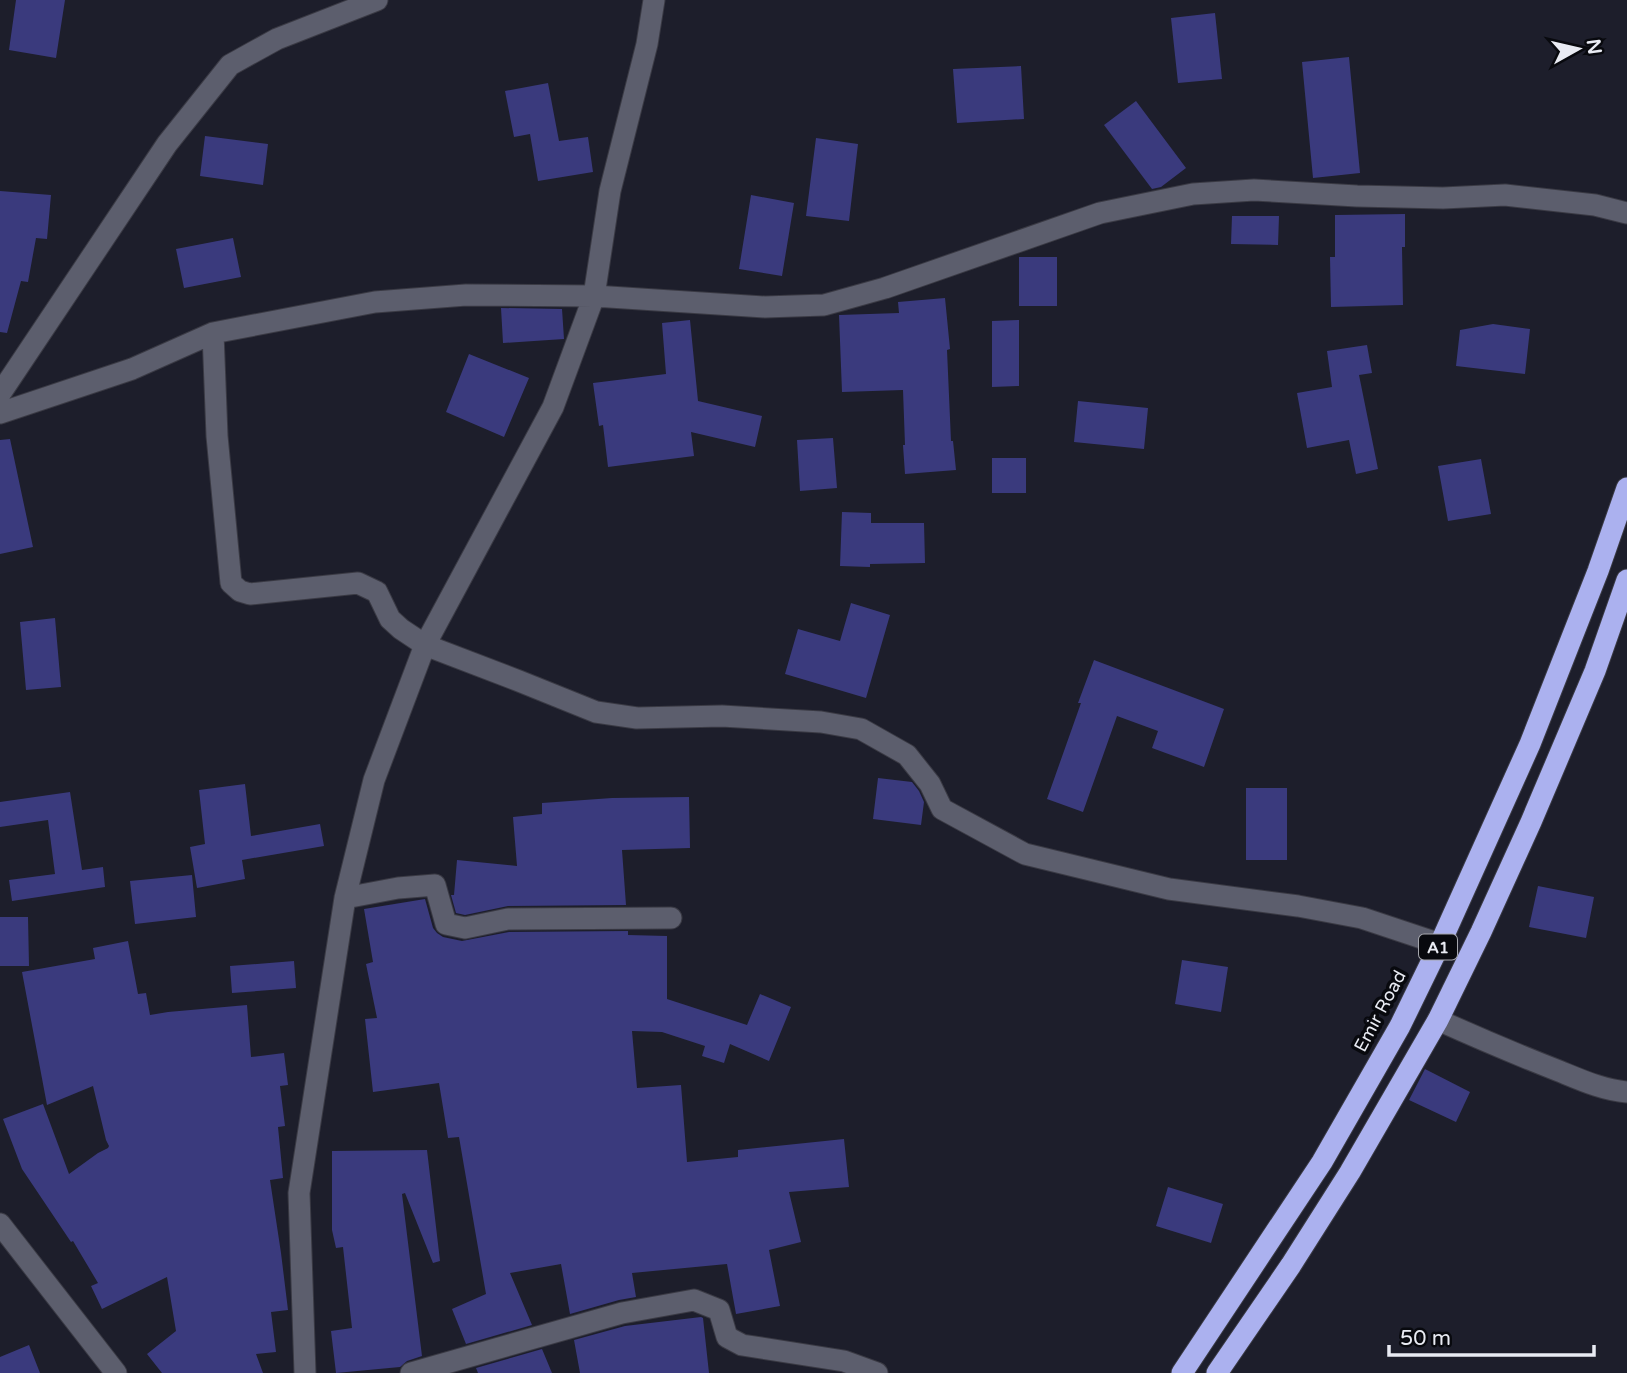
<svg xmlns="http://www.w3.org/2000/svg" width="1627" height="1373" viewBox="0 0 1627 1373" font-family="'Varela Round',sans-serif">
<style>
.building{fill:#3a3a7d}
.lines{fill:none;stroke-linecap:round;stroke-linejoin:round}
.minor-casing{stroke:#3a3a44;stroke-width:23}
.highway-casing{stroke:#3a3a44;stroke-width:23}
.minor{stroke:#5c5e6d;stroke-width:21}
.highway{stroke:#abb1ef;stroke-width:21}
.labels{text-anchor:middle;stroke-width:7;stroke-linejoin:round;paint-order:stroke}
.shield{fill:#08090e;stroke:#a6a7ae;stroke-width:2}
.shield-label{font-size:16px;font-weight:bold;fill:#e9ebf3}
.street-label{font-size:18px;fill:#e9ebf3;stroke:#08090e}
</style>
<rect width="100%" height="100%" fill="#1d1e2b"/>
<!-- building -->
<path class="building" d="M 16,0 L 65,0 L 56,58 L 9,50 Z
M 1215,13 L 1222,79 L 1178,83 L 1171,18 Z
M 1349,57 L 1360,173 L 1313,178 L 1302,62 Z
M 1021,66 L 1024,119 L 957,123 L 953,69 Z
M 548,83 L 559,141 L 588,137 L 593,172 L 538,181 L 530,134 L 514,137 L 505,91 Z
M 1136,101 L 1186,168 L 1161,187 L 1152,189 L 1104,125 Z
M 205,136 L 268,144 L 263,185 L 200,176 Z
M 816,138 L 858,144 L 849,221 L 806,216 Z
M 0,191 L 51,195 L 47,239 L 36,238 L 28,282 L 21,281 L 7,333 L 0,332 Z
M 751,195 L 794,203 L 782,276 L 739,269 Z
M 1405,214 L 1405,247 L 1402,247 L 1403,305 L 1331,307 L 1330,257 L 1335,257 L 1335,215 Z
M 1232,216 L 1279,216 L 1278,245 L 1231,244 Z
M 233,238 L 241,277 L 184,288 L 176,249 Z
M 1019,257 L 1057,257 L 1057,306 L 1019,306 Z
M 945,298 L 950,349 L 947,350 L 951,441 L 953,441 L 956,470 L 905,474 L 903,445 L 905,445 L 903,390 L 842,392 L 839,315 L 899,313 L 898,302 Z
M 501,308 L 562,309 L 564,339 L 503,343 Z
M 690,320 L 698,401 L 762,416 L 755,447 L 691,432 L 694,456 L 608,467 L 603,425 L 599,426 L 593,383 L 666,374 L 662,323 Z
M 1019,320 L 1019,386 L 992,387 L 992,321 Z
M 1493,324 L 1530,329 L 1525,374 L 1456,366 L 1460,330 Z
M 1367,345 L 1372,373 L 1359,375 L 1378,469 L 1356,474 L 1349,440 L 1307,448 L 1297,393 L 1332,387 L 1327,351 Z
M 469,354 L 529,378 L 504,437 L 446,412 Z
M 1078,401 L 1148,408 L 1144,449 L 1074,442 Z
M 833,438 L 837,488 L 800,491 L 797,440 Z
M 10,439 L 33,547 L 0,554 L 0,440 Z
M 992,458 L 1026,458 L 1026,493 L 992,493 Z
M 1481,459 L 1491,514 L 1448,521 L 1438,466 Z
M 842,512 L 871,513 L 871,523 L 924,523 L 925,563 L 870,564 L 870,567 L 840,566 Z
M 851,603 L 890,615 L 866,698 L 785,674 L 798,629 L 840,641 Z
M 55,618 L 61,687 L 26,690 L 20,622 Z
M 1094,660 L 1224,709 L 1204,767 L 1152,748 L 1158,731 L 1117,716 L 1083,812 L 1047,799 L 1081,703 L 1078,703 Z
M 878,778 L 912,782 L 919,791 L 924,802 L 921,825 L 873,819 Z
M 245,784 L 251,836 L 320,824 L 324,846 L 242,860 L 245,879 L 197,888 L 190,847 L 205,844 L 199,790 Z
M 1246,788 L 1287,788 L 1287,860 L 1246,860 Z
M 70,792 L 82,870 L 103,867 L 105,887 L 12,901 L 9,880 L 55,874 L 48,820 L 0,827 L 0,802 Z
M 689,797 L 690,848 L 622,850 L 626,905 L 508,906 L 465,915 L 456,913 L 451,895 L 454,895 L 457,860 L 517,866 L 513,817 L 542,814 L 542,803 L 612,798 Z
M 192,875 L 196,917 L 135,924 L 130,881 Z
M 1538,886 L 1594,897 L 1586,938 L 1529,927 Z
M 425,899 L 433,928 L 437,933 L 443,937 L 462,941 L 509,932 L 628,931 L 628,935 L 667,936 L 667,999 L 747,1025 L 760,994 L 791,1007 L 769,1061 L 730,1044 L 724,1063 L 702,1056 L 705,1046 L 662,1032 L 632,1031 L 637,1088 L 681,1085 L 687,1162 L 738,1157 L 738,1150 L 844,1139 L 849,1187 L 789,1192 L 801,1242 L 769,1250 L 780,1306 L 736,1314 L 727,1264 L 632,1273 L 636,1297 L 619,1300 L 570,1314 L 561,1264 L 510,1273 L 532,1325 L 466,1344 L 452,1309 L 486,1294 L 459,1137 L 448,1138 L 439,1083 L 373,1092 L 365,1019 L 377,1018 L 366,964 L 373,962 L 364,909 Z
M 0,917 L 28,917 L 29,966 L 0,966 Z
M 128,941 L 138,994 L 146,993 L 150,1015 L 168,1012 L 247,1005 L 251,1057 L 284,1053 L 288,1085 L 280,1086 L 285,1126 L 278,1127 L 283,1178 L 270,1180 L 281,1253 L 288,1310 L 271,1312 L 276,1352 L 256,1354 L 263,1373 L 162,1373 L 147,1354 L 176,1331 L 167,1277 L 102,1309 L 91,1286 L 98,1283 L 73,1241 L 71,1242 L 22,1169 L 3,1119 L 43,1104 L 69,1174 L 98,1153 L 108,1148 L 109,1146 L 106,1140 L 93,1086 L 47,1105 L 22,972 L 95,959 L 93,948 Z
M 1182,960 L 1228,967 L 1221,1012 L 1175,1004 Z
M 294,961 L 296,988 L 232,993 L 230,966 Z
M 1425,1069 L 1470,1092 L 1456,1122 L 1409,1100 Z
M 427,1150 L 440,1261 L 433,1263 L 405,1193 L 402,1194 L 422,1356 L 407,1361 L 400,1367 L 336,1373 L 331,1331 L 352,1328 L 343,1247 L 336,1248 L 332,1230 L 332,1151 Z
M 1168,1187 L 1223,1204 L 1211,1243 L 1156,1226 Z
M 701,1317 L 703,1318 L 709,1373 L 580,1373 L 574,1340 L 625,1326 Z
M 29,1345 L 40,1373 L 0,1373 L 0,1357 Z
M 542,1349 L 552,1373 L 478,1373 L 476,1368 Z"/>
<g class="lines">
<!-- minor casing -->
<g class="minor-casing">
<path id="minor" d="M 213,333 L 217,436 L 231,583 L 240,591 L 250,594 L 358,583 L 377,592 L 390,619 L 401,629 L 425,645 L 519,681 L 596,712 L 637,718 L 722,716 L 821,722 L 861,729 L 907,755 L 930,784 L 942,809 L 1025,854 L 1169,889 L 1298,906 L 1362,918 L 1440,944
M 0,394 L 167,144 L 230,65 L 277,39 L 377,0
M 0,413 L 132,369 L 213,333 L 375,302 L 466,295 L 594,296 L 765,307 L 824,305 L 885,288 L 1100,213 L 1193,194 L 1254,190 L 1357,196 L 1443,198 L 1505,195 L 1595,205 L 1627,213
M 345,898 L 398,888 L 435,885 L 446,924 L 465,928 L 508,919 L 671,918
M 1438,1020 C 1478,1038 1518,1055 1559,1071 C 1581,1080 1603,1090 1627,1092
M 0,1224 L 116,1373
M 305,1373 L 299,1193 L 345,898 L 374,780 L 425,645 L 553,407 L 594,296 L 610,191 L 647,44 L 654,0
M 411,1373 L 622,1313 L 694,1300 L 719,1310 L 727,1337 L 742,1345 L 844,1361 L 877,1373"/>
</g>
<!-- highway casing -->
<g class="highway-casing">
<path id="highway" d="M 1182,1373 L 1322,1162 L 1400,1026 L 1440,944 L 1530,744 L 1598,571 L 1627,488
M 1217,1373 L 1291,1265 L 1350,1172 L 1438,1020 L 1481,932 L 1531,822 L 1595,671 L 1627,580"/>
</g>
<!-- minor -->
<use href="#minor" class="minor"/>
<!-- highway -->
<use href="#highway" class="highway"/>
</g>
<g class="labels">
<!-- shield labels -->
<rect class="shield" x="1419" y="934.5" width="38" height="25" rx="5"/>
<g class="shield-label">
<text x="1438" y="953">A1</text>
</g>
<!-- street labels -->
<g class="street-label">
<text transform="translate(1380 1011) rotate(-62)" y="6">Emir Road</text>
</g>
</g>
<!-- north arrow -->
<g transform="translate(1578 49) rotate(82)" stroke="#08090e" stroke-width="5" paint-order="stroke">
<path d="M0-5L12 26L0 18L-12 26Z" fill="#e9ebf3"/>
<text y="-10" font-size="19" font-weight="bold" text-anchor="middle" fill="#e9ebf3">N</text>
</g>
<!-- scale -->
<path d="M1389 1345v10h205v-10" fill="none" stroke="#e9ebf3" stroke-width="3.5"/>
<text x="1400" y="1345" font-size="21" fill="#e9ebf3" stroke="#08090e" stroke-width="5" paint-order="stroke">50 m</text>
</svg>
